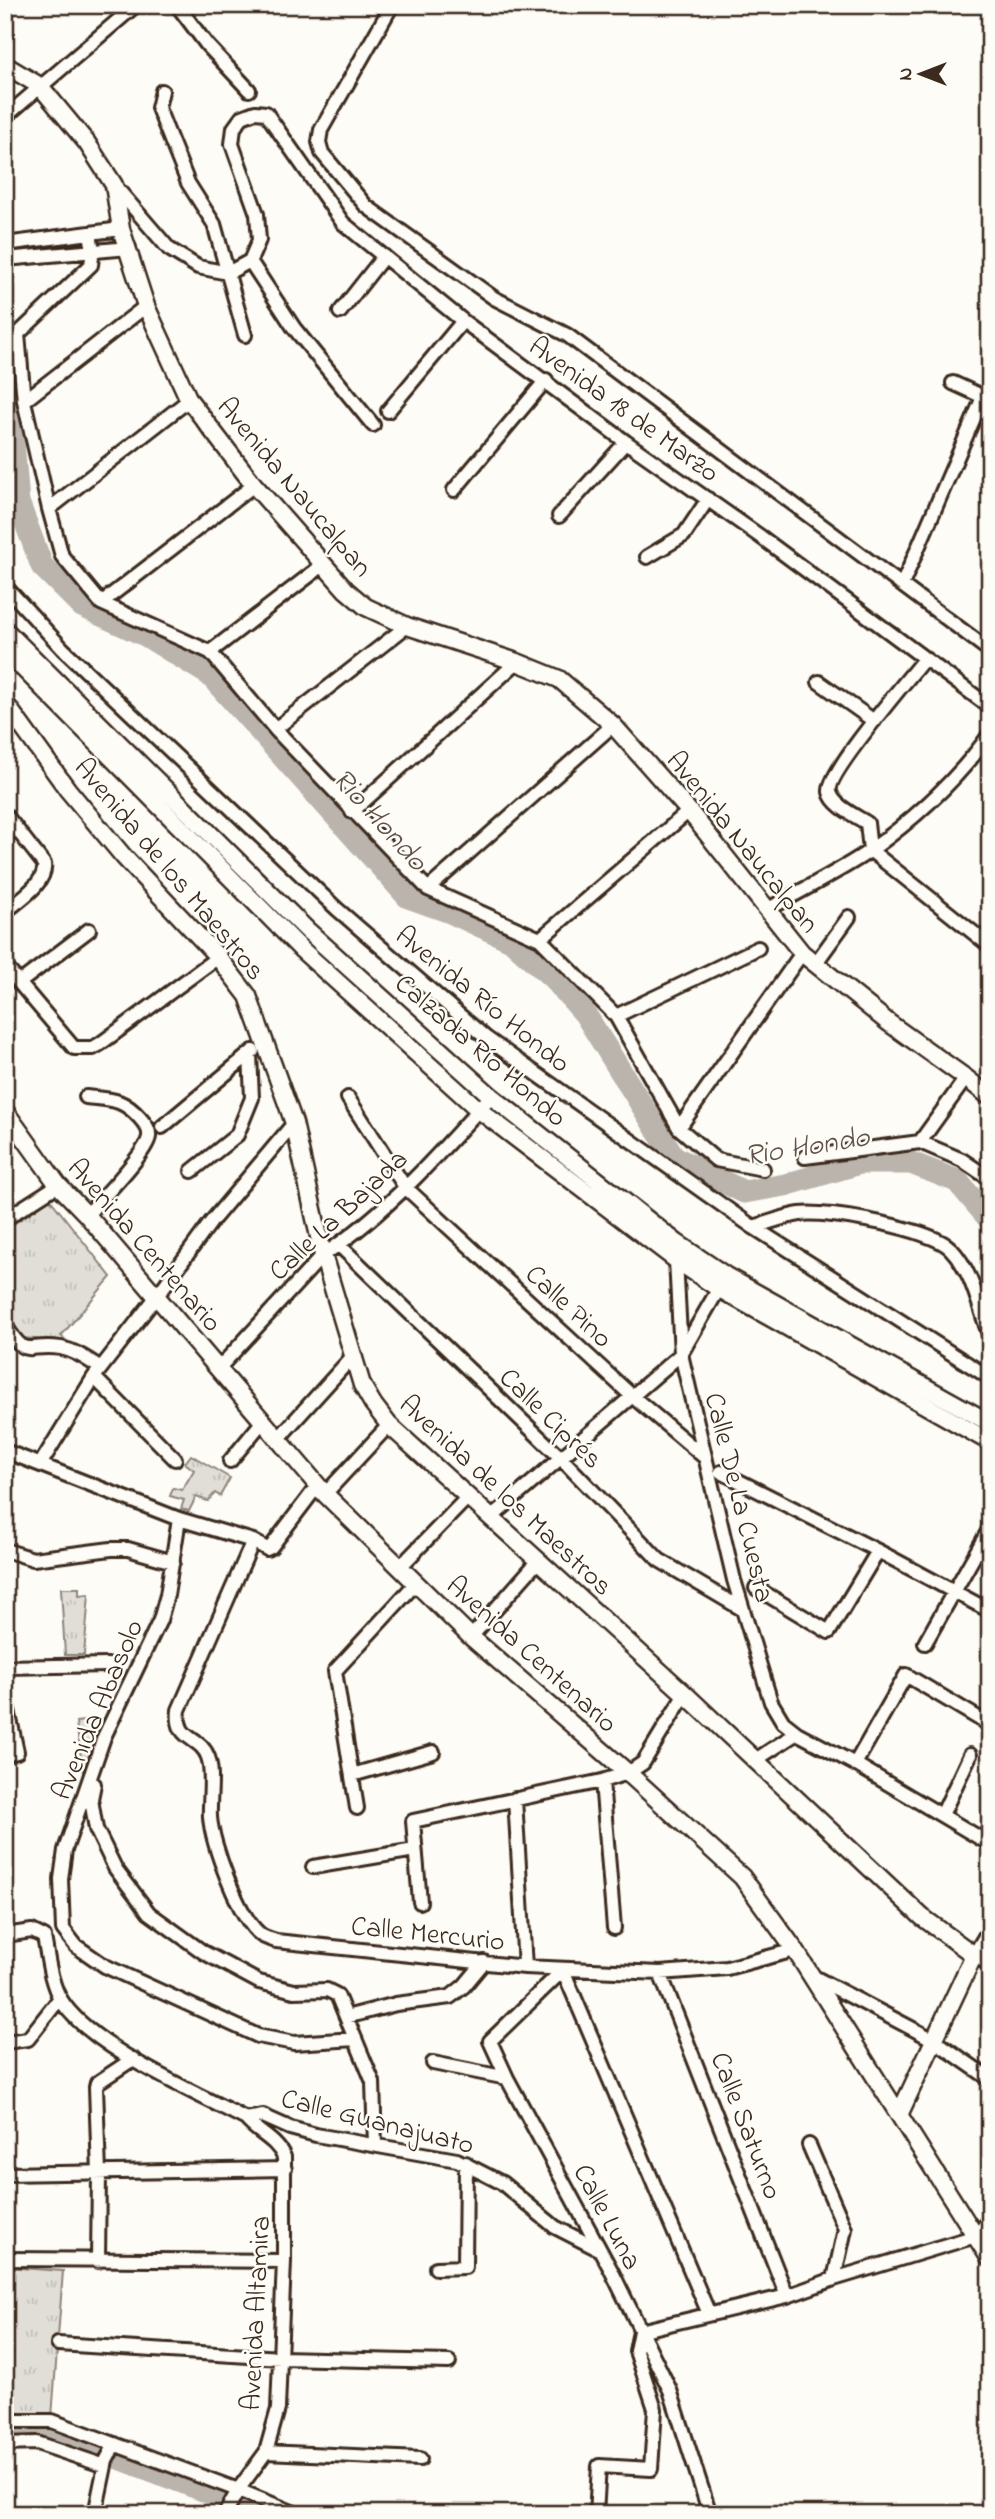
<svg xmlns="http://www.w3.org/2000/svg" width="995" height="2519" viewBox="0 0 995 2519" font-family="'Indie Flower',sans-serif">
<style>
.grass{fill:url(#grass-tufts);stroke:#8e847a;stroke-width:2}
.forest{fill:url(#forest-firs);stroke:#8e847a;stroke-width:2}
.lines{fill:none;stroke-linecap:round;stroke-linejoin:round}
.river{stroke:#bbb4ad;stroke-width:23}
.minor-casing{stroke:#3b2a1e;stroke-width:18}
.major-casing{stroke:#3b2a1e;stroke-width:21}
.minor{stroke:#fdfcf7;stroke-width:12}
.major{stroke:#fdfcf7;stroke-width:16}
.labels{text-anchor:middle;stroke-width:5;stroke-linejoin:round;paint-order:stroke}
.street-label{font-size:28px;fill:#3b2a1e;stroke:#fdfcf7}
.water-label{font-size:30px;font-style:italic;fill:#615349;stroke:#fdfcf7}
</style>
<defs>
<pattern id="grass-tufts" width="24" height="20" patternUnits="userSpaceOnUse" patternTransform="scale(1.75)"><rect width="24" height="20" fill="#e1ded7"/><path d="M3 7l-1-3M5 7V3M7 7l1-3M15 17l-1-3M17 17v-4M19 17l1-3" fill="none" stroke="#c2bfb8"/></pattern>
<pattern id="forest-firs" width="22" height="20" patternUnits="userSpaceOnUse" patternTransform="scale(1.75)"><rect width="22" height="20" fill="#e1ded7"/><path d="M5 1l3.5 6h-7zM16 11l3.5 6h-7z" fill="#c2bfb8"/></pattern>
</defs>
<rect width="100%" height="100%" fill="#fdfcf7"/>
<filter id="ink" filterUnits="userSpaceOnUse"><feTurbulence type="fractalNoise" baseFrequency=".0143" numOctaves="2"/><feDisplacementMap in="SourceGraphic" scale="14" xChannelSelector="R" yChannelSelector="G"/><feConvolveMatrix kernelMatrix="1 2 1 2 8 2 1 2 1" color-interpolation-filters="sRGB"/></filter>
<g filter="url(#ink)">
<!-- grass -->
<path class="grass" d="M 50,1199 L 111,1277 L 61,1336 L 68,1342 L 23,1338 L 5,1311 L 5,1230 Z
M 191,1455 L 230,1478 L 220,1496 L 215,1493 L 208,1501 L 196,1497 L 189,1511 L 181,1509 L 184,1500 L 170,1496 L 173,1488 L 182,1490 L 194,1470 L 185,1463 Z
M 61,1588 L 79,1588 L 79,1595 L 89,1594 L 84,1655 L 65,1655 Z
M 105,1719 L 83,1773 L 76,1722 Z
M 5,2267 L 63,2271 L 52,2417 L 5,2414 Z"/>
<!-- forest -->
<path class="forest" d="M 125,235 L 92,249 L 5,258 L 5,244 Z"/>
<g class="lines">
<!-- river -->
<path class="river" d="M 5,394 L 12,430 L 18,502 L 42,566 L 82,606 L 145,635 L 210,675 L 408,897 L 450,912 L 511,940 L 554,979 L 585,1014 L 674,1157 L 744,1192 L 785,1185 L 860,1163 L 911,1163 L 957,1181 L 990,1220
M 5,2429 L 45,2427 L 109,2454 L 221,2497 L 245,2502 L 278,2514"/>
<!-- minor casing -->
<g class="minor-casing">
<path id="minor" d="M 177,5 L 207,45 L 249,90
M 392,5 L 321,130 L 319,142 L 322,153 L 366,206 L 494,298 L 567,335 L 990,651
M 162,91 L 158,108 L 188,183 L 214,224 L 245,335
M 5,117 L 136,5
M 114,185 L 169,249 L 198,267 L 228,273 L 250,261 L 259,240 L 257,214 L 232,144 L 234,128 L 242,117 L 255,112 L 266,113 L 343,223 L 463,321 L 626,442 L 761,537 L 990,707
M 90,234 L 93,250 L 91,265 L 18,334 L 24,401 L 49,509 L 62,556 L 101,603 L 210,652 L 275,729 L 428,889 L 540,939 L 616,1016 L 679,1128 L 716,1160 L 763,1169
M 5,244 L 121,229
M 5,259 L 129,248
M 250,261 L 294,328 L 373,425
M 340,312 L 384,256
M 953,383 L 988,399
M 24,401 L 146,306
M 388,411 L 463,321
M 454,490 L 546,380
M 49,509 L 189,400
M 559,516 L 626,442
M 647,557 L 684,535 L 708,499
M 902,585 L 983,397
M 5,586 L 63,649 L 337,909 L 486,1038 L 753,1227 L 990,1378
M 101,603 L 254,485
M 210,652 L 323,565
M 924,659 C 909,678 826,774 830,792 C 833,806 856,816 867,823 L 870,850 L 990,946
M 819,682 L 874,721
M 275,729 L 407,626
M 352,812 L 517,662
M 5,814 L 44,864 C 47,883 19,900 5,912
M 428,889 L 613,725
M 769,909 C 803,889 839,872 871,850 C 917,817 957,780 990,734
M 540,939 L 689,811
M 815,964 L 849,917
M 5,966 L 74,1048 L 93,1048 L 100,1044 L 218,957
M 19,983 L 89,930
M 616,1016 L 758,948
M 86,1097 C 112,1100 122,1098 140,1118 C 145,1124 150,1129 149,1137 C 146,1154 100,1200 87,1215
M 348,1098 L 405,1187 L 632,1396 L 703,1456
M 162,1127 L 253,1051
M 679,1128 L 802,953
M 920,1142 L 966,1078
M 805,1157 L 920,1142 L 962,1160 L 990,1179
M 192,1171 L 237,1135 L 252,1098 L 250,1054
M 5,1219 L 58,1185
M 753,1227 C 768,1223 785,1216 800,1214 C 827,1210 933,1229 951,1249 C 973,1272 979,1308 990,1337
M 339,1245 L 561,1458 L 659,1560 L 742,1609
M 676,1260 L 681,1354 L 734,1580 L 771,1702 L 783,1722 L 797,1733 L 754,1761
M 5,1325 C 28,1362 26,1342 61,1348 C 76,1351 88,1360 101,1368
M 218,1369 L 323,1255 C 385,1215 443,1150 491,1096
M 94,1377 L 175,1459
M 278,1439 L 353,1356
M 5,1451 L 179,1519 L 253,1541 L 267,1549 L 271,1547 L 318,1485
M 230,1461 L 263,1421
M 41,1463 L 94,1377 L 157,1296 L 211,1222 L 294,1123
M 721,1472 L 878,1551 L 990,1611
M 325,1494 L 389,1425
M 492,1517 L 681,1354 L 722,1283
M 179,1519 L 167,1595 L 160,1620 L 104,1737 L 65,1850 L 61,1879 L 63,1929 L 76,1946 L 105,1966 L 258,2036 L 294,2043 L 355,2039
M 253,1541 L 179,1710 C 175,1742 200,1735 208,1757 C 214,1773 209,1800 210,1817 C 212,1844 239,1919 261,1935 C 265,1938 271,1939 276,1941 L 525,1967 L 660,1973 L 727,1968 L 795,1950
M 5,1550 L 33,1559 L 111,1549 L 128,1549 L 173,1562
M 399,1568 L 468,1497
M 756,1588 L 829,1632 L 878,1551
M 471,1637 L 539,1560
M 925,1643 L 990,1528
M 5,1667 L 108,1665
M 5,1696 L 17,1752 L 5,1755
M 797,1733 L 855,1764 L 990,1844
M 855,1764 L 906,1675 L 990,1725
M 352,1775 L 433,1752
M 602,1781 L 614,1928
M 94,1784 L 91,1799 L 96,1829 L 115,1868 L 149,1913 L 203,1952 L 259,1982 L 294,1991 L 327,1990 L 337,1995 L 373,2082 L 375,2145
M 515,1799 L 525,1967
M 357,1808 L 335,1671 L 416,1583
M 942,1815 L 970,1755
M 313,1867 L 415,1850
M 420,1902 L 413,1821 L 602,1781 L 628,1773 L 643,1763 L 685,1694
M 990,1928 L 974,1955 L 990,1965
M 5,1935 L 32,1931 L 44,1937
M 44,1937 C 48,1957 50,1982 61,2000 C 90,2047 195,2092 246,2119 C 257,2133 276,2139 284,2157 L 284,2261 L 278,2409 L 266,2452 L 238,2490 L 225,2514
M 660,1973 L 787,2296
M 812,1976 L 934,2040 L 990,2079
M 346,2017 L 396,2004 L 450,1997 L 464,1986 L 484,1962
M 5,2042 L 28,2039 L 60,1998
M 433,2063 L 507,2078
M 246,2119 L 263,2116 L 290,2128 L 316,2135 L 457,2160 L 502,2183 L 555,2227 L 600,2250
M 809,2145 L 845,2229 L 834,2279
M 5,2174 L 285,2169
M 5,2259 L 284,2261
M 98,2261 L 99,2174 L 96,2087 L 97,2083 L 133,2059
M 436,2268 L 465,2267 L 466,2163
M 709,2314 L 563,1970 L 490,2041 L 507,2078 L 611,2270 L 670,2390 L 710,2514
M 58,2344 L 281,2358 L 449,2362
M 5,2421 L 52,2421 L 238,2490 L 297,2514
M 5,2444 L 37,2443 L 105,2466
M 266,2452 L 420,2459
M 95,2514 L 106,2461 L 115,2444
M 596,2514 L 599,2466 L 651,2469 L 655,2409 L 636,2351 L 640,2331 L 787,2296 L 834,2279 L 976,2236 L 990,2219"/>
</g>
<!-- major casing -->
<g class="major-casing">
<path id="major" d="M 5,65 L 40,86 L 87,143 L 114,185 L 121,229 L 146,306 L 189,400 L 254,485 L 346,590 L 366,607 L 407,626 L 517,662 L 559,679 L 613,725 L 689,811 L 802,953 L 889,1023 L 966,1078 L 990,1097
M 5,630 L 307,930 L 491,1096 L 677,1243 L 726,1276 L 990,1423
M 5,650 L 302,950 L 479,1110 L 676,1260 L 718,1288 L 990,1442
M 5,703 L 68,790 L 124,857 L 218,957 L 248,996 L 294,1123 L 323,1255 L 362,1385 L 373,1404 L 389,1425 L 685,1694 L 922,1917 L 974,1955 L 899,2115
M 5,1111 L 58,1185 L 87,1215 L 325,1494 L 471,1637 L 628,1773 L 742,1877 L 795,1950 L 990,2259"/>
</g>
<!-- minor -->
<use href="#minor" class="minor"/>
<!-- major -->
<use href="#major" class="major"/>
</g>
</g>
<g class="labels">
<!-- street labels -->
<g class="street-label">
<text transform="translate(625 408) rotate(36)" y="10">Avenida 18 de Marzo</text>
<text transform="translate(296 486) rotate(50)" y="10">Avenida Naucalpan</text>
<text transform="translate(744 841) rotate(51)" y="10">Avenida Naucalpan</text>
<text transform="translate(171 868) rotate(50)" y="10">Avenida de los Maestros</text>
<text transform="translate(484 998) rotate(39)" y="10">Avenida Río Hondo</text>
<text transform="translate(482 1049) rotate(41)" y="10">Calzada Río Hondo</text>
<text transform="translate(337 1214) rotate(-43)" y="10">Calle La Bajada</text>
<text transform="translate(146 1244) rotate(49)" y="10">Avenida Centenario</text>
<text transform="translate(570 1305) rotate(43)" y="10">Calle Pino</text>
<text transform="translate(552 1417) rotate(44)" y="10">Calle Ciprés</text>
<text transform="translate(507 1494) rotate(43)" y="10">Avenida de los Maestros</text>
<text transform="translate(741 1497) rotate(76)" y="10">Calle De La Cuesta</text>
<text transform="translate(533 1653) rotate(42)" y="10">Avenida Centenario</text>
<text transform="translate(96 1709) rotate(-67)" y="10">Avenida Abasolo</text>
<text transform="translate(428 1932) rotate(6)" y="10">Calle Mercurio</text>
<text transform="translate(378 2120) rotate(14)" y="10">Calle Guanajuato</text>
<text transform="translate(748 2125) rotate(69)" y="10">Calle Saturno</text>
<text transform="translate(609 2216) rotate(62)" y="10">Calle Luna</text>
<text transform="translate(254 2313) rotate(-87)" y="10">Avenida Altamira</text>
</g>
<!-- water labels -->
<g class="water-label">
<text transform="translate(381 819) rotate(48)" y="10">Rio Hondo</text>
<text transform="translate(807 1145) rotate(-9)" y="10">Rio Hondo</text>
</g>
</g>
<!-- margin -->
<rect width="995" height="2519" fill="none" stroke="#fdfcf7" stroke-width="28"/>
<rect x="14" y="14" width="967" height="2491" fill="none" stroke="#3b2a1e" stroke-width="2.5" filter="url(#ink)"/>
<!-- north arrow -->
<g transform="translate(921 74) rotate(270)" stroke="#fdfcf7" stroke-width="5" paint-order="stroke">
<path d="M0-5L12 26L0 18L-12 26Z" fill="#3b2a1e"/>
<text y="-10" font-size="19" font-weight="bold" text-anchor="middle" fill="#3b2a1e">N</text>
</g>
</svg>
